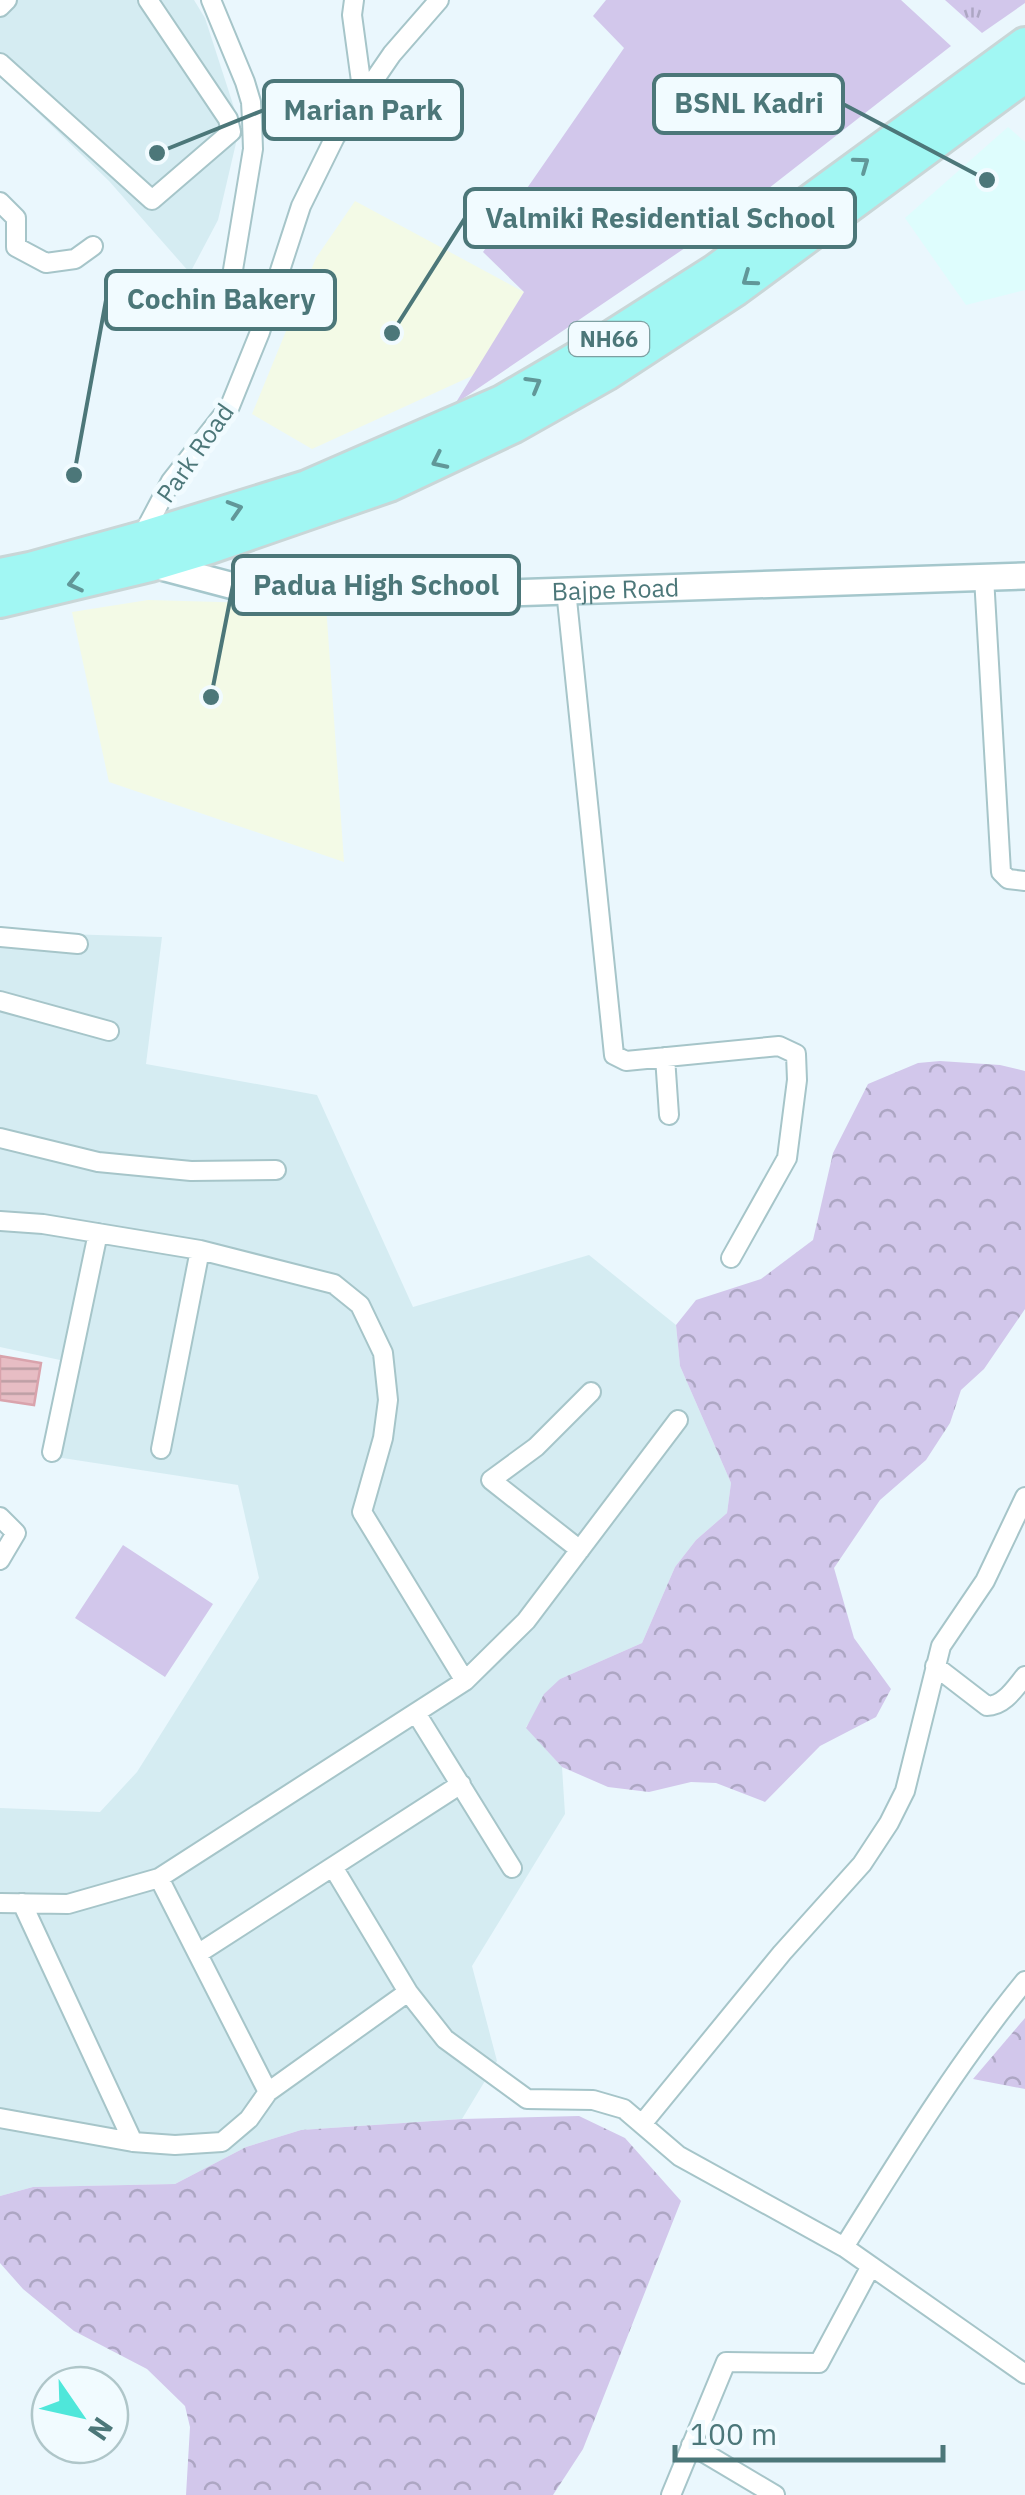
<svg xmlns="http://www.w3.org/2000/svg" width="1025" height="2495" viewBox="0 0 1025 2495" font-family="'IBM Plex Sans',sans-serif">
<style>
.residential{fill:#d5ecf2}
.commercial{fill:#defdfd}
.education{fill:#f3fae6}
.grass{fill:#d2c7eb}
.forest{fill:url(#forest-crowns)}
.park{fill:url(#park-tufts)}
.water{fill:url(#water-rules);stroke:#d9a3ac;stroke-width:2.5}
.lines{fill:none;stroke-linecap:round;stroke-linejoin:round}
.street-casing{stroke:#a6c5c9;stroke-width:22}
.secondary-casing{stroke:#a5c7cc;stroke-width:30}
.highway-casing{stroke:#c9d6d7;stroke-width:38}
.street{stroke:#fff;stroke-width:18}
.secondary{stroke:#fff;stroke-width:25}
.highway{stroke:#a1f7f3;stroke-width:32}
.oneway{stroke:#619798}
.labels{text-anchor:middle;stroke-width:10;stroke-linejoin:round;paint-order:stroke}
.shield{fill:#f1fbff;stroke:#7e9fa1;stroke-width:2.5}
.shield-label{font-size:22px;font-weight:bold;fill:#4c7779}
.street-label{font-size:25px;fill:#4c7779;stroke:#f1fbff}
.leader{fill:none;stroke:#4c7779;stroke-width:4}
.callout-dot{fill:#4c7779;stroke:#f1fbff;stroke-width:4}
.callout{fill:#f1fbff;stroke:#4c7779;stroke-width:4}
.callout-label{font-size:28px;text-anchor:middle;font-weight:bold;fill:#4c7779}
</style>
<defs>
<pattern id="forest-crowns" width="20" height="18" patternUnits="userSpaceOnUse" patternTransform="scale(2.5)"><rect width="20" height="18" fill="#d2c7eb"/><path d="M2 6a3 3 0 1 1 6 0M12 15a3 3 0 1 1 6 0" fill="none" stroke="#ada6c3"/></pattern>
<pattern id="park-tufts" width="24" height="20" patternUnits="userSpaceOnUse" patternTransform="scale(2.5)"><rect width="24" height="20" fill="#d2c7eb"/><path d="M3 7l-1-3M5 7V3M7 7l1-3M15 17l-1-3M17 17v-4M19 17l1-3" fill="none" stroke="#ada6c3"/></pattern>
<pattern id="water-rules" width="6" height="5" patternUnits="userSpaceOnUse" patternTransform="scale(2.5)"><rect width="6" height="5" fill="#e7bdc4"/><path d="M0 2.5h6" fill="none" stroke="#bd9ea4"/></pattern>
</defs>
<rect width="100%" height="100%" fill="#eaf7fd"/>
<!-- residential -->
<path class="residential" d="M 0,0 L 194,0 L 205,18 L 240,126 L 218,220 L 190,273 L 109,181 L 0,76 Z
M 0,932 L 162,937 L 146,1064 L 317,1095 L 413,1307 L 589,1255 L 676,1325 L 680,1366 L 731,1483 L 727,1513 L 696,1540 L 675,1567 L 642,1643 L 560,1679 L 526,1727 L 562,1767 L 565,1814 L 472,1966 L 497,2061 L 462,2119 L 301,2130 L 246,2147 L 175,2184 L 33,2187 L 0,2196 L 0,1808 L 100,1812 L 137,1772 L 259,1578 L 238,1485 L 43,1455 L 60,1360 L 0,1347 Z"/>
<!-- commercial -->
<path class="commercial" d="M 1008,127 L 1025,142 L 1025,290 L 966,305 L 905,218 Z"/>
<!-- education -->
<path class="education" d="M 355,201 L 524,292 L 474,375 L 312,449 L 252,414 L 316,258 Z
M 148,600 L 326,605 L 344,862 L 109,782 L 72,612 Z"/>
<!-- grass -->
<path class="grass" d="M 606,0 L 901,0 L 951,46 L 741,210 L 455,404 L 524,292 L 483,252 L 624,48 L 593,16 Z
M 123,1545 L 213,1604 L 165,1677 L 75,1618 Z"/>
<!-- forest -->
<path class="forest" d="M 940,1061 L 1000,1065 L 1025,1071 L 1025,1309 L 984,1369 L 961,1390 L 950,1423 L 926,1460 L 880,1500 L 834,1568 L 854,1638 L 891,1689 L 876,1717 L 820,1746 L 765,1802 L 716,1783 L 691,1782 L 649,1792 L 608,1787 L 562,1767 L 526,1728 L 544,1694 L 560,1679 L 642,1643 L 675,1567 L 696,1540 L 727,1513 L 731,1483 L 680,1366 L 676,1325 L 696,1300 L 761,1279 L 813,1240 L 833,1153 L 868,1084 L 918,1063 Z
M 1025,2018 L 1025,2089 L 973,2079 Z
M 579,2116 L 625,2138 L 681,2201 L 583,2449 L 553,2495 L 186,2495 L 190,2427 L 185,2406 L 147,2369 L 74,2331 L 23,2289 L 0,2263 L 0,2196 L 33,2187 L 175,2184 L 246,2147 L 301,2130 L 462,2119 Z"/>
<!-- park -->
<path class="park" d="M 945,0 L 1025,0 L 1025,3 L 982,33 Z"/>
<!-- water -->
<path class="water" d="M 0,1356 L 41,1363 L 34,1405 L 0,1400 Z"/>
<g class="lines">
<!-- street casing -->
<g class="street-casing">
<path id="street" d="M 211,0 L 245,82 L 251,102 L 252,120 L 253,149 L 230,288 L 267,311
M 354,0 L 352,15 L 363,96
M 0,7 L 7,0
M 0,63 L 152,200 L 231,132 L 228,119 L 148,0
M 0,202 L 16,218 L 16,247 L 46,263 L 75,259 L 93,246
M 142,536 L 171,481 L 230,406 L 260,332 L 301,206 L 335,137 L 392,54 L 439,0
M 984,577 L 1001,872 L 1008,879 L 1025,881
M 566,590 L 614,1055 L 626,1061 L 779,1046 L 796,1054 L 797,1080 L 787,1158 L 731,1258
M 0,937 L 78,944
M 0,1001 L 109,1031
M 665,1057 L 669,1115
M 0,1138 L 98,1162 L 191,1171 L 276,1170
M 0,1221 L 43,1224 L 200,1250 L 334,1284 L 360,1305 L 383,1353 L 388,1400 L 383,1438 L 362,1512 L 465,1681
M 161,1449 L 200,1250
M 52,1452 L 98,1233
M 0,1517 L 16,1533 L 0,1560
M 580,1550 L 491,1480 L 536,1447 L 591,1392
M 935,1666 L 987,1706 C 1004,1706 1015,1688 1025,1676
M 416,1713 L 512,1868
M 0,1903 L 68,1904 L 159,1878 L 465,1681 L 526,1621 L 678,1420
M 22,1903 L 133,2142
M 199,1953 L 461,1784
M 408,1992 L 445,2039 L 527,2099 L 593,2100 L 624,2109 L 679,2156 L 844,2247 L 1025,2374
M 268,2092 L 408,1992 L 333,1867
M 0,2118 L 133,2142 L 175,2145 L 222,2142 L 249,2119 L 268,2092 L 159,1878
M 642,2124 L 782,1953 L 862,1864 L 889,1823 L 905,1791 L 941,1646 L 985,1581 L 1025,1497
M 844,2247 C 901,2156 957,2064 1025,1981
M 691,2445 L 775,2495
M 671,2495 L 726,2362 L 819,2363 L 871,2266"/>
</g>
<!-- secondary casing -->
<g class="secondary-casing">
<g id="secondary">
<path id="s1" d="M 150,564 L 279,598 L 385,597 L 1025,576"/>
</g>
</g>
<!-- highway casing -->
<g class="highway-casing">
<path id="highway" d="M 0,575 L 30,569 L 142,538 L 307,487 L 502,402 L 591,350 L 715,271 L 1025,44
M 0,601 L 150,565 L 210,547 L 389,485 L 514,426 L 606,374 L 736,289 L 1025,76"/>
</g>
<!-- street -->
<use href="#street" class="street"/>
<!-- secondary -->
<use href="#secondary" class="secondary"/>
<!-- highway -->
<use href="#highway" class="highway"/>
</g>
<!-- one-way arrows -->
<defs><path id="oneway-chevron" d="M-2-3.5L2.5 0L-2 3.5" fill="none" stroke-width="1.6" stroke-linecap="round" stroke-linejoin="round" transform="scale(2.5)"/></defs>
<g class="oneway">
<use href="#oneway-chevron" transform="translate(862 164) rotate(-36)"/>
<use href="#oneway-chevron" transform="translate(749 279) rotate(144)"/>
<use href="#oneway-chevron" transform="translate(534 384) rotate(-30)"/>
<use href="#oneway-chevron" transform="translate(439 461) rotate(154)"/>
<use href="#oneway-chevron" transform="translate(235 509) rotate(-17)"/>
<use href="#oneway-chevron" transform="translate(75 583) rotate(167)"/>
</g>
<g class="labels">
<!-- shield labels -->
<rect class="shield" x="569" y="322" width="80" height="34" rx="8"/>
<g class="shield-label">
<text x="609" y="347">NH66</text>
</g>
<!-- street labels -->
<g class="street-label">
<text transform="translate(195 453) rotate(-55)" y="9">Park Road</text>
<text dy="9" stroke="none"><textPath href="#s1" startOffset="470">Bajpe Road</textPath></text>
</g>
</g>
<!-- callouts -->
<path class="leader" d="M987 180L843 104M157 153L264 110M392 333L465 218M74 475L106 300M211 697L233 585"/>
<g class="callout-dot">
<circle cx="987" cy="180" r="10"/>
<circle cx="157" cy="153" r="10"/>
<circle cx="392" cy="333" r="10"/>
<circle cx="74" cy="475" r="10"/>
<circle cx="211" cy="697" r="10"/>
</g>
<g class="callout">
<rect x="654" y="75" width="189" height="58" rx="10"/>
<rect x="264" y="81" width="198" height="58" rx="10"/>
<rect x="465" y="189" width="390" height="58" rx="10"/>
<rect x="106" y="271" width="229" height="58" rx="10"/>
<rect x="233" y="556" width="286" height="58" rx="10"/>
</g>
<g class="callout-label">
<text x="749" y="113">BSNL Kadri</text>
<text x="363" y="120">Marian Park</text>
<text x="660" y="228">Valmiki Residential School</text>
<text x="221" y="309">Cochin Bakery</text>
<text x="376" y="595">Padua High School</text>
</g>
<!-- north arrow -->
<g transform="translate(80 2415) rotate(124)"><circle r="48" fill="#f1fbff" stroke="#afc6c9" stroke-width="2.5"/>
<path d="M0-8L18 38L0 25L-18 38Z" fill="#4fe7da"/>
<text y="-15" font-size="28" font-weight="bold" text-anchor="middle" fill="#4c7779">N</text>
</g>
<!-- scale -->
<path d="M675 2445v15h268v-15" fill="none" stroke="#4c7779" stroke-width="5"/>
<text x="690" y="2445" font-size="30" fill="#4c7779" stroke="#f1fbff" stroke-width="8" paint-order="stroke">100 m</text>
</svg>
